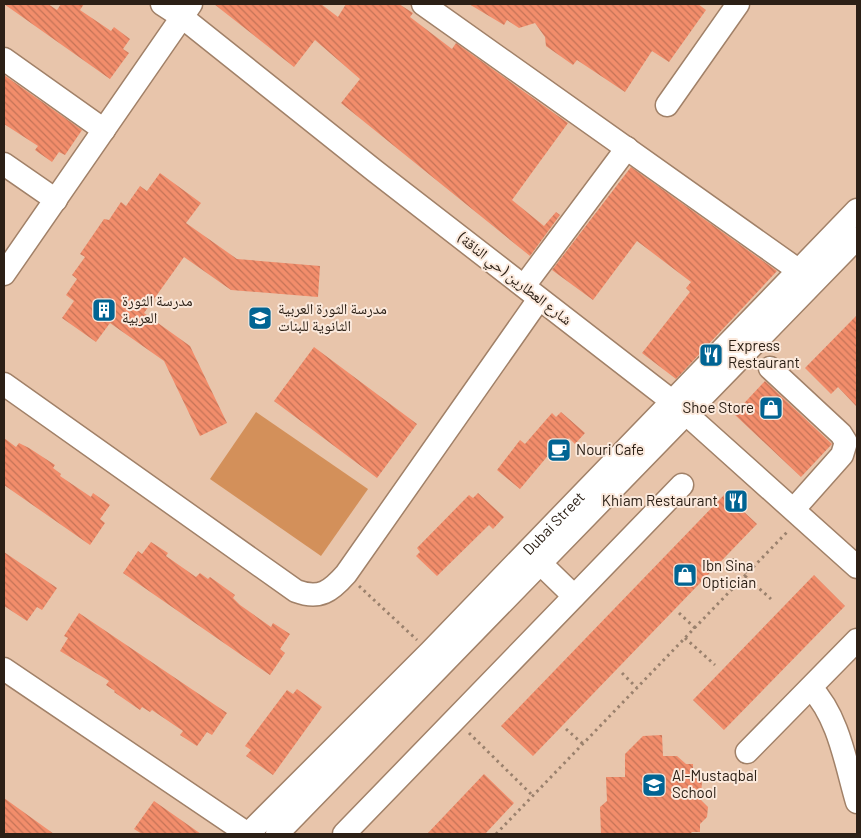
<svg xmlns="http://www.w3.org/2000/svg" width="861" height="838" viewBox="0 0 861 838" font-family="Barlow,'Noto Naskh Arabic',sans-serif">
<style>
.grass{fill:#d3905a}
.building{fill:url(#building-back-hatch)}
.lines{fill:none;stroke-linecap:round;stroke-linejoin:round}
.minor-casing{stroke:#a18168;stroke-width:25}
.path{stroke:#9a816d;stroke-width:3;stroke-dasharray:2.5 4;stroke-linecap:butt}
.minor{stroke:#fff;stroke-width:22}
.labels{text-anchor:middle;stroke-width:4;stroke-linejoin:round;paint-order:stroke}
.street-label{font-size:15px;fill:#2c2016;stroke:#fbe9dc}
.poi-label{font-size:15px;fill:#2c2016;stroke:#fbe9dc;text-anchor:start}
</style>
<defs>
<pattern id="building-back-hatch" width="6" height="6" patternUnits="userSpaceOnUse" patternTransform="scale(1.25)"><rect width="6" height="6" fill="#f28d6b"/><path d="M-1 5l2 2M0 0l6 6M5-1l2 2" fill="none" stroke="#c47357"/></pattern>
</defs>
<rect width="100%" height="100%" fill="#e8c5ab"/>
<!-- grass -->
<path class="grass" d="M 256,412 L 368,489 L 321,556 L 210,479 Z"/>
<!-- building -->
<path class="building" d="M 4,4 L 48,4 L 57,10 L 61,4 L 84,4 L 80,10 L 111,31 L 114,27 L 130,39 L 123,49 L 129,53 L 110,79 Z
M 214,4 L 321,4 L 338,17 L 346,4 L 399,4 L 413,13 L 410,17 L 452,49 L 456,43 L 568,123 L 512,200 L 544,226 L 556,212 L 560,215 L 530,256 L 341,103 L 360,79 L 315,40 L 294,67 Z
M 469,4 L 698,4 L 706,10 L 669,62 L 652,51 L 625,92 L 577,60 L 573,65 L 546,46 L 545,37 L 535,23 L 519,28 L 507,20 L 504,25 Z
M 4,75 L 82,130 L 65,155 L 59,152 L 52,162 L 35,150 L 38,146 L 4,124 Z
M 631,167 L 777,271 L 676,379 L 642,353 L 690,292 L 686,288 L 691,282 L 637,241 L 593,300 L 552,270 Z
M 160,173 L 201,203 L 186,223 L 237,259 L 320,266 L 318,297 L 231,290 L 184,257 L 144,313 L 190,346 L 227,423 L 200,436 L 164,361 L 110,323 L 96,342 L 62,318 L 74,301 L 66,295 L 77,279 L 72,275 L 85,257 L 80,254 L 104,219 L 109,220 L 121,202 L 126,206 L 140,186 L 147,191 Z
M 857,315 L 857,407 L 838,387 L 831,394 L 805,368 Z
M 314,347 L 417,424 L 377,478 L 274,401 Z
M 765,381 L 832,444 L 801,477 L 734,414 Z
M 561,412 L 585,433 L 575,444 L 569,438 L 555,455 L 551,452 L 520,489 L 497,470 L 520,440 L 525,444 L 552,413 L 556,417 Z
M 4,438 L 16,447 L 19,443 L 29,448 L 55,465 L 53,468 L 61,474 L 60,476 L 91,497 L 93,493 L 110,505 L 100,519 L 105,523 L 90,545 L 4,485 Z
M 478,493 L 504,517 L 493,529 L 489,525 L 437,576 L 416,556 L 420,552 L 417,548 L 469,495 L 473,498 Z
M 725,494 L 757,524 L 533,756 L 501,726 Z
M 151,542 L 168,553 L 166,556 L 196,577 L 200,573 L 208,579 L 210,577 L 235,595 L 233,598 L 240,605 L 271,627 L 273,623 L 290,634 L 280,649 L 285,653 L 270,675 L 123,573 L 138,551 L 142,554 Z
M 4,552 L 57,588 L 42,610 L 37,607 L 27,621 L 4,606 Z
M 814,575 L 845,606 L 724,730 L 693,700 Z
M 79,613 L 227,713 L 212,735 L 207,732 L 197,746 L 180,735 L 183,731 L 152,710 L 150,712 L 142,707 L 140,710 L 114,692 L 115,691 L 106,685 L 109,681 L 60,651 L 68,638 L 64,636 Z
M 297,689 L 322,707 L 273,775 L 246,756 L 251,750 L 245,746 L 287,690 L 293,694 Z
M 662,735 L 663,756 L 677,756 L 686,764 L 693,764 L 693,771 L 702,779 L 701,800 L 708,807 L 707,817 L 700,824 L 700,832 L 692,832 L 690,834 L 601,834 L 600,807 L 607,801 L 606,777 L 625,777 L 625,754 L 643,736 Z
M 484,774 L 514,803 L 485,834 L 427,834 Z
M 4,798 L 54,834 L 4,834 Z
M 154,801 L 201,834 L 142,834 L 134,829 Z"/>
<g class="lines">
<!-- minor casing -->
<g class="minor-casing">
<g id="minor">
<path d="M 162,4 L 182,17 L 375,171 L 673,402 L 857,567"/>
<path d="M 423,4 L 798,270"/>
<path d="M 4,59 L 104,130"/>
<path d="M 667,105 L 738,4"/>
<path d="M 4,164 L 56,200"/>
<path d="M 4,274 L 191,4"/>
<path d="M 524,286 L 627,148"/>
<path d="M 770,368 L 841,434 L 846,442 L 842,455 L 794,509"/>
<path d="M 4,384 L 296,591 C 320,600 331,591 346,574 L 539,299"/>
<path d="M 541,564 L 574,596"/>
<path d="M 4,669 L 248,834"/>
<path d="M 811,688 C 839,717 846,765 857,802"/>
<path d="M 747,752 L 857,640"/>
<path id="s1" d="M 248,834 L 430,652 L 857,210"/>
<path d="M 277,834 L 857,238"/>
<path d="M 344,834 L 682,485"/>
</g>
</g>
<!-- path -->
<path class="path" d="M 732,559 L 747,573
M 745,576 L 771,599
M 359,586 L 417,640
M 679,613 L 695,628
M 685,638 L 715,665
M 622,673 L 637,688
M 566,729 L 583,744
M 469,733 L 533,796
M 496,834 L 789,530"/>
<!-- minor -->
<use href="#minor" class="minor"/>
</g>
<!-- icons -->
<defs>
<g id="building-square" transform="scale(1.25)"><rect x="-9" y="-9" width="18" height="18" rx="4" fill="#016493" stroke="#fbe9dc"/><path d="M-4-6H4V6H1V3H-1V6H-4ZM-2.5-4.3h1.7v1.8h-1.7ZM.8-4.3h1.7v1.8H.8ZM-2.5-1h1.7V.8h-1.7ZM.8-1h1.7V.8H.8Z" fill="#fff"/></g>
<g id="school-square" transform="scale(1.25)"><rect x="-9" y="-9" width="18" height="18" rx="4" fill="#016493" stroke="#fbe9dc"/><path d="M0-5L7-2L0 1L-7-2ZM-4 1L0 2.5L4 1V4Q0 6-4 4Z" fill="#fff"/></g>
<g id="restaurant-square" transform="scale(1.25)"><rect x="-9" y="-9" width="18" height="18" rx="4" fill="#016493" stroke="#fbe9dc"/><path d="M-5-6h1v4h1v-4h1v4h1v-4h1v5L-1.5 .5V6h-2V.5L-5-1ZM5-6V6H3V1.5H1.5Q1.5-4 5-6Z" fill="#fff"/></g>
<g id="shop-square" transform="scale(1.25)"><rect x="-9" y="-9" width="18" height="18" rx="4" fill="#016493" stroke="#fbe9dc"/><path d="M-5-2.5h2.3a2.7 3.5 0 0 1 5.4 0H5L5.5 6h-11ZM-1.5-2.5h3a1.5 2.3 0 0 0-3 0Z" fill="#fff"/></g>
<g id="cafe-square" transform="scale(1.25)"><rect x="-9" y="-9" width="18" height="18" rx="4" fill="#016493" stroke="#fbe9dc"/><path d="M-5.5-4.5H6V0H3Q3 3.5 0 3.5H-2.5Q-5.5 3.5-5.5 0ZM3-3.2v2h1.7v-2ZM-6 4.5H4V6H-6Z" fill="#fff"/></g>
</defs>
<g fill-rule="evenodd">
<use href="#building-square" x="104" y="310"/>
<use href="#school-square" x="260" y="318"/>
<use href="#restaurant-square" x="711" y="355"/>
<use href="#shop-square" x="771" y="408"/>
<use href="#cafe-square" x="559" y="450"/>
<use href="#restaurant-square" x="736" y="501"/>
<use href="#shop-square" x="685" y="575"/>
<use href="#school-square" x="654" y="785"/>
</g>
<g class="labels">
<!-- street labels -->
<g class="street-label">
<text transform="translate(515 279) rotate(38)" y="5">شارع العطارين (حي الناقة)</text>
<text dy="5" stroke="none"><textPath href="#s1" startOffset="436">Dubai Street</textPath></text>
</g>
<!-- poi labels -->
<g class="poi-label">
<text x="122" y="306">مدرسة الثورة<tspan x="122" dy="17">العربية</tspan></text>
<text x="278" y="314">مدرسة الثورة العربية<tspan x="278" dy="17">الثانوية للبنات</tspan></text>
<text x="728" y="351">Express<tspan x="728" dy="17">Restaurant</tspan></text>
<text x="754" y="413" text-anchor="end">Shoe Store</text>
<text x="576" y="455">Nouri Cafe</text>
<text x="718" y="506" text-anchor="end">Khiam Restaurant</text>
<text x="702" y="571">Ibn Sina<tspan x="702" dy="17">Optician</tspan></text>
<text x="672" y="781">Al-Mustaqbal<tspan x="672" dy="17">School</tspan></text>
</g>
</g>
<!-- border -->
<rect width="861" height="838" fill="none" stroke="#2c2016" stroke-width="10"/>
</svg>
